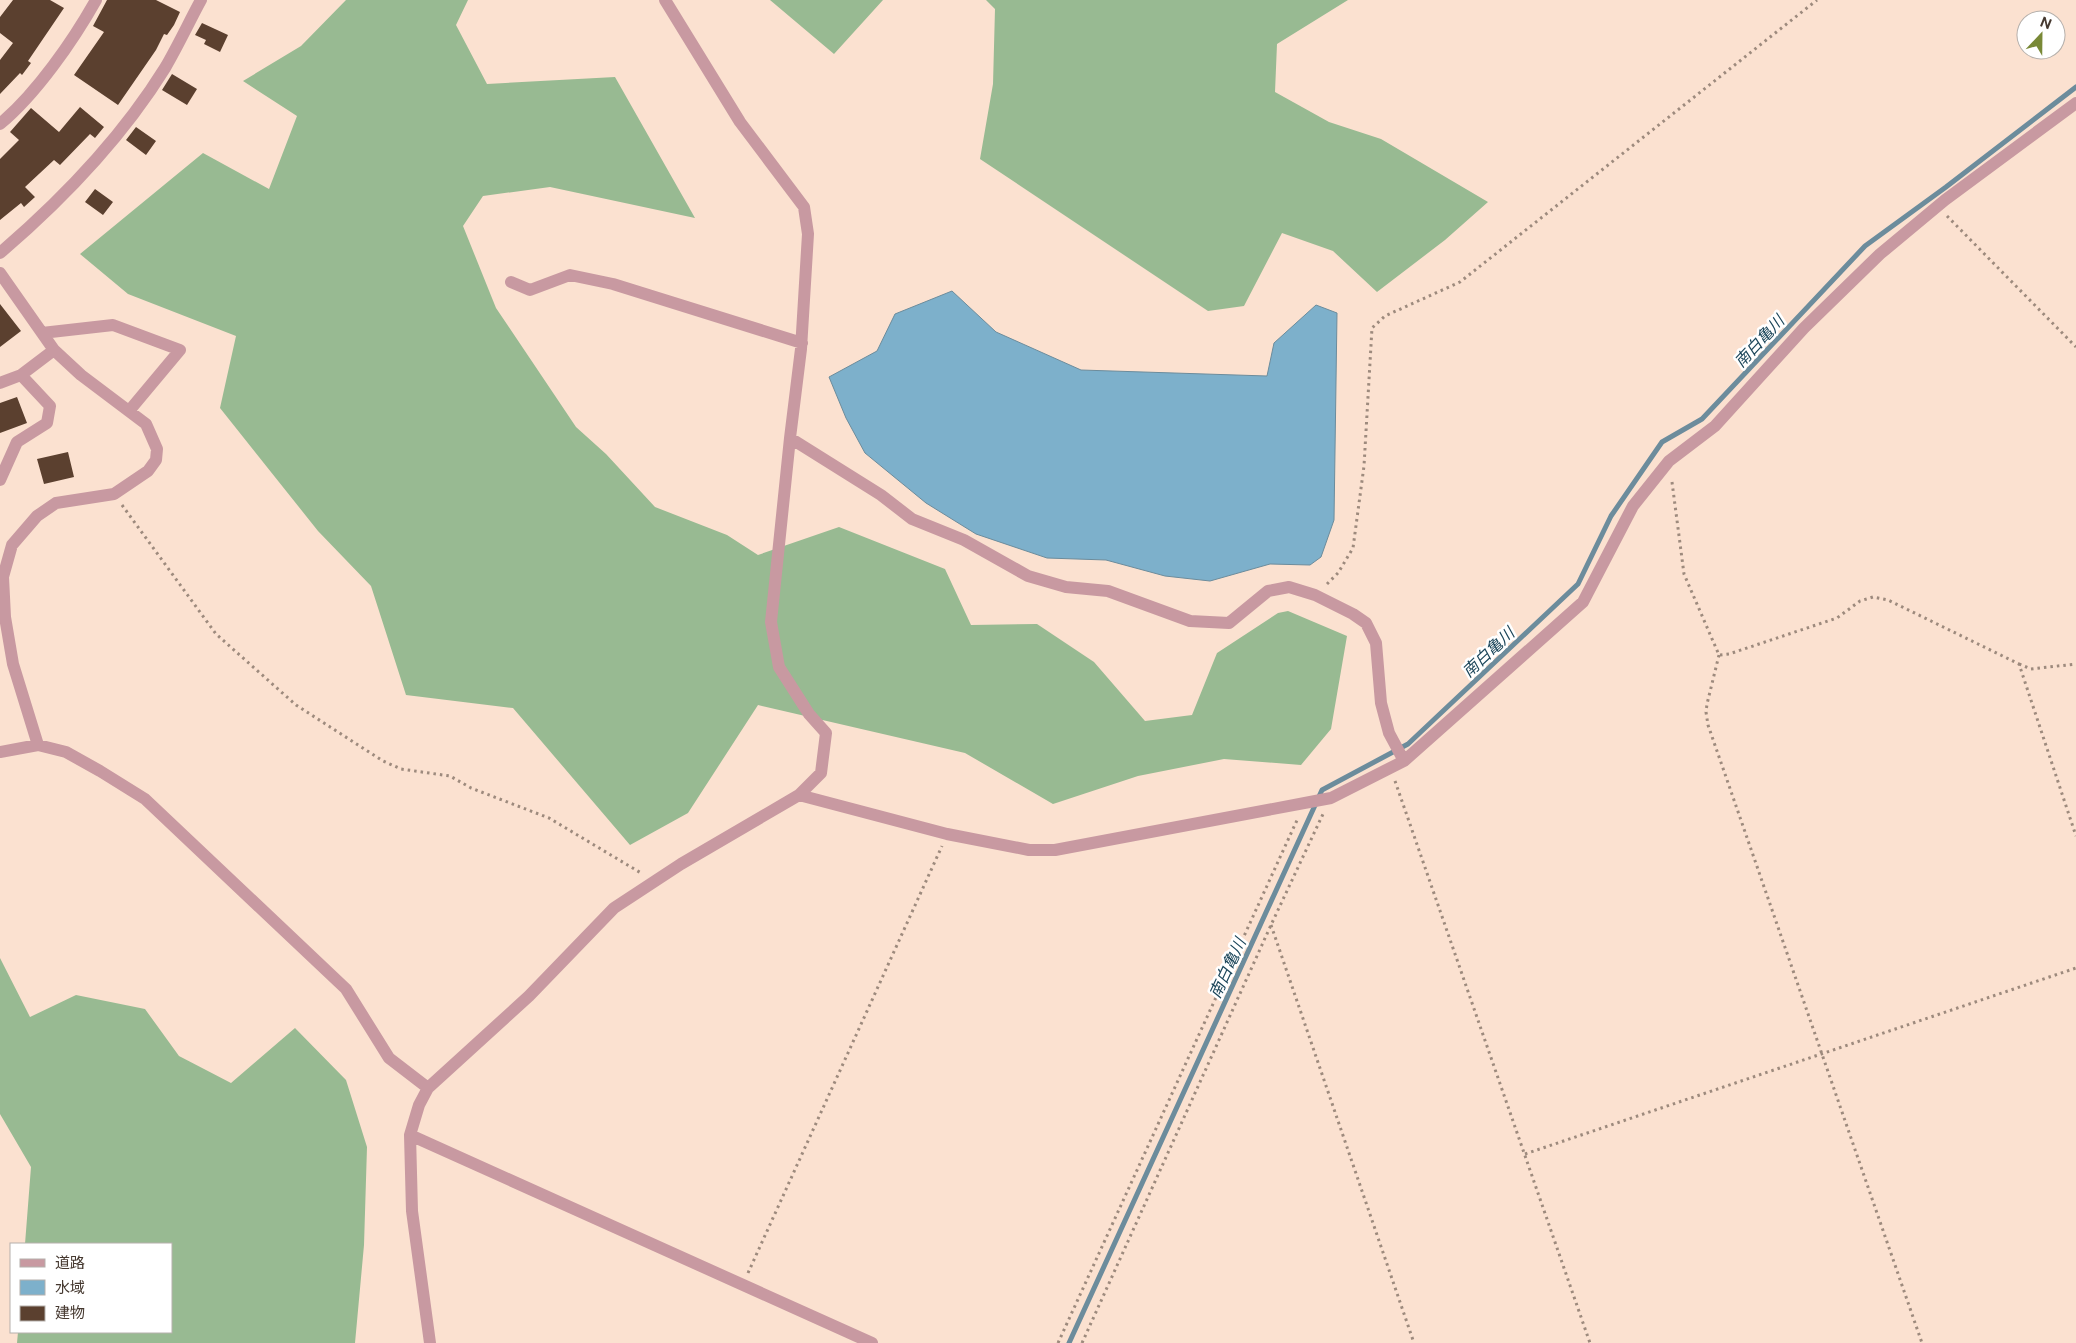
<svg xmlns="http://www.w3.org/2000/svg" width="2076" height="1343" viewBox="0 0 2076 1343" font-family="'Public Sans','Noto Sans JP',sans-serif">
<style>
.forest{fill:#98ba92}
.water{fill:#7db0cb;stroke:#6c8c9c}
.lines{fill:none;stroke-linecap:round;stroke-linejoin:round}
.stream{stroke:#6c8c9c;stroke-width:5}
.building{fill:#5b402f}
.path{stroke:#9d8a7d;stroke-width:3;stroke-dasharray:2.5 4;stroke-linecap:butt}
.minor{stroke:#c899a1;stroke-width:12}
.labels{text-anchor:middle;stroke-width:5;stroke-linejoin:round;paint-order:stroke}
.water-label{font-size:16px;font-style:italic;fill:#1b4559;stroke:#fff}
</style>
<rect width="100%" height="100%" fill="#fbe1d0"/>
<!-- forest -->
<path class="forest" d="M 346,0 L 468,0 L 456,25 L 487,84 L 615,77 L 695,218 L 550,187 L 483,196 L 463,226 L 496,308 L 576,427 L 606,454 L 655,507 L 727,535 L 758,555 L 839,527 L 945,569 L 971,625 L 1037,624 L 1094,662 L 1145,721 L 1192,715 L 1217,653 L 1278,613 L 1288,611 L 1347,636 L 1331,729 L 1301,765 L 1224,759 L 1138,776 L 1053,804 L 965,753 L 758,705 L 688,813 L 630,845 L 513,708 L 406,695 L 371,586 L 318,531 L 220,408 L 236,336 L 128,294 L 80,254 L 203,153 L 269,189 L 297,116 L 243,81 L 301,46 Z
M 770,0 L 883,0 L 834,54 Z
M 986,0 L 1348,0 L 1277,44 L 1275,92 L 1329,122 L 1381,139 L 1488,202 L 1445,240 L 1377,292 L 1333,251 L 1282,233 L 1244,306 L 1208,311 L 980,159 L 993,84 L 995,9 Z
M 0,958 L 30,1017 L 76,995 L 145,1009 L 179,1056 L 231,1083 L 295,1028 L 346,1080 L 367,1147 L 364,1245 L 355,1343 L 17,1343 L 18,1332 L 171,1332 L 171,1244 L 25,1244 L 31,1167 L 0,1114 Z"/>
<!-- water -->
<path class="water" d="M 952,291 L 996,332 L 1081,370 L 1267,376 L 1274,343 L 1316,305 L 1337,313 L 1334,520 L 1321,557 L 1310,565 L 1270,564 L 1210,581 L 1165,576 L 1106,560 L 1047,558 L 976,534 L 926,503 L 865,453 L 846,418 L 829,377 L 877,351 L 895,314 Z"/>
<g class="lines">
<!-- stream -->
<path class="stream" d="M 1069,1343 L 1322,790 L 1408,744 L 1578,584 L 1611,516 L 1662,442 L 1702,419 L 1865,246 L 1946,187 L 2076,87"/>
</g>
<!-- building -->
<path class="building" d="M 13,0 L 50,0 L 64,8 L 28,61 L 31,63 L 22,75 L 20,73 L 0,94 L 0,60 L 13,43 L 0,33 L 0,17 Z
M 107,0 L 156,0 L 180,12 L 174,25 L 167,35 L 164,34 L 156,50 L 118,105 L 74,75 L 104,32 L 93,26 Z
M 202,23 L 228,35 L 220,52 L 204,44 L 206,40 L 195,35 Z
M 172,74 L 197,89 L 187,105 L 162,90 Z
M 80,107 L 104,127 L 95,138 L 90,134 L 60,165 L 54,160 L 25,187 L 35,197 L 24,207 L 21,203 L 0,220 L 0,159 L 19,140 L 10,132 L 31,108 L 59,132 Z
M 136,127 L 156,141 L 146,155 L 126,140 Z
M 95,189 L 113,202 L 103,215 L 85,202 Z
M 0,304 L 21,331 L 0,347 Z
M 17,397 L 27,423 L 0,433 L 0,403 Z
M 68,452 L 74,477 L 44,484 L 37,459 Z"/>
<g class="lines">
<!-- path -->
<path class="path" d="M 1947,216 L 2076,347
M 1672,482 L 1684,574 L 1719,655 L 1729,654 L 1837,618 L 1860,601 L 1873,597 L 1888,600 L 2019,664 L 2076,836
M 122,505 L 216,634 L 296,705 L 383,761 L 401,769 L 450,776 L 471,788 L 549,818 L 641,873
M 1327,584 L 1338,573 L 1353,548 L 1364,466 L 1372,328 L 1385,316 L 1460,282 L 1817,0
M 1719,655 L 1707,704 L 1706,712 L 1708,725 L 1922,1343
M 2019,664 L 2031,669 L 2076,664
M 1395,781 L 1590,1343
M 1271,925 L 1414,1343
M 1525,1154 L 2076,968
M 748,1273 L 942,846
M 1058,1343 L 1298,818
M 1082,1343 L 1271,925 L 1323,814"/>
<!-- minor -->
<path class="minor" d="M 0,124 C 36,94 73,41 96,0
M 0,253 C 63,199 121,139 165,68 C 178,46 189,22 201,0
M 0,273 L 54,350 L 21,375 L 0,383
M 511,282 L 530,290 L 570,275 L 613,284 L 802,343
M 42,333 L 113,325 L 180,350 L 129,411
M 790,438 L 881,495 L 912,519 L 964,540 L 1028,576 L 1066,587 L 1108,591 L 1190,621 L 1229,623 L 1268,591 L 1289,587 L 1315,595 L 1353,614 L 1366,623 L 1376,643 L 1381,703 L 1389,733 L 1404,761
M 0,480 L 17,442 L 47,423 L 50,406 L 21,375
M 38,745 L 13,664 L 5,617 L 3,577 L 12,545 L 37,516 L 56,503 L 114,494 L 148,471 L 156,460 L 157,449 L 146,424 L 81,375 L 54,350
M 0,752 L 38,745 L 66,752 L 100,771 L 145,799 L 346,989 L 389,1058 L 428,1088
M 799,795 L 947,834 L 1029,850 L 1055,850 L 1331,798 L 1404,761 L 1583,602 L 1633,506 L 1669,461 L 1715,426 L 1804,328 L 1880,254 L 1945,200 L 2076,103
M 410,1135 L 872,1343
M 430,1343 L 412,1211 L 410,1135 L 419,1105 L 428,1088 L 529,996 L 614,908 L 681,864 L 799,795 L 821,773 L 826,733 L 809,714 L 779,667 L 771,622 L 790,438 L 801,349 L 808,234 L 804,207 L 740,122 L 665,0"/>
</g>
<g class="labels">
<!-- water labels -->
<g class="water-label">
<text transform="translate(1759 341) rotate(-47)" y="6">南白亀川</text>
<text transform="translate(1488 652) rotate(-43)" y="6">南白亀川</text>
<text transform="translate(1227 968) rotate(-65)" y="6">南白亀川</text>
</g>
</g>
<!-- legend -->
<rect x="10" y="1243" width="162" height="90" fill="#ffffff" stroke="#b5b0ac"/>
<rect x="20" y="1259" width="25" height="8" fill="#c899a1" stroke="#b5b0ac"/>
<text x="55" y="1268" font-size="15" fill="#463930">道路</text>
<rect x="20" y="1280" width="25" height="15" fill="#7db0cb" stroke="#b5b0ac"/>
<text x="55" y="1293" font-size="15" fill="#463930">水域</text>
<rect x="20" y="1306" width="25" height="15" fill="#5b402f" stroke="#b5b0ac"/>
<text x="55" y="1318" font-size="15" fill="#463930">建物</text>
<!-- north arrow -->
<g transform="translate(2041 35) rotate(22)"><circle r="24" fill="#ffffff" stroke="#b5b0ac"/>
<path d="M0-4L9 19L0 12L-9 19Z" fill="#798937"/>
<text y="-8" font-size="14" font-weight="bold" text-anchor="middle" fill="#463930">N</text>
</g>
</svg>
